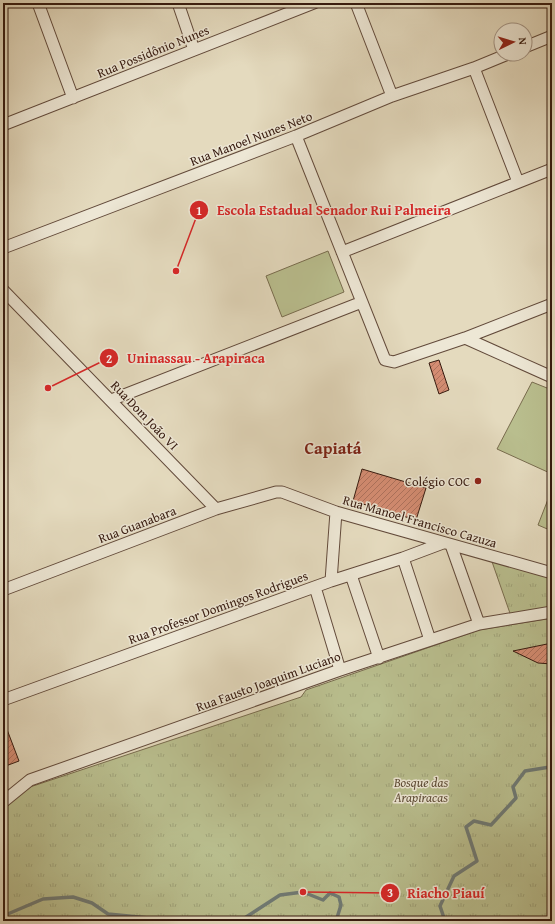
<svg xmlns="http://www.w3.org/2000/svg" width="555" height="924" viewBox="0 0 555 924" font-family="'Gentium Book Plus',serif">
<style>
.green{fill:#b9be8e;stroke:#786c4e}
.park{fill:url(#park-tufts);stroke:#786c4e}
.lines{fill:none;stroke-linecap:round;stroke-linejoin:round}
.stream{stroke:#707a74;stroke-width:3.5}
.building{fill:url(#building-hatch);stroke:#361a0f}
.minor-casing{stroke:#624a3b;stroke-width:13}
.minor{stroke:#ede7d5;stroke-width:11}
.poi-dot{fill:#8f2418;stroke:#ede7d5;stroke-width:1.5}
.labels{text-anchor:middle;stroke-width:3;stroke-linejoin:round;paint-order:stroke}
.street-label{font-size:13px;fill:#361a0f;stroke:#ede7d5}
.poi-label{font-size:13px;fill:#361a0f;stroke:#ede7d5;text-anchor:end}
.park-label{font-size:13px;font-style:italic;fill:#5d4b35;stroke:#ede7d5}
.district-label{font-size:17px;font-weight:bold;fill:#7a1f14;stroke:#ede7d5}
.leader{fill:none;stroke:#d62828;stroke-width:1.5}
.callout-dot{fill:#d62828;stroke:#ede7d5;stroke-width:1.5}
.mark-label{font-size:12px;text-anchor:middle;font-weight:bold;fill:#fff}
.callout-label{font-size:14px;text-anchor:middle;font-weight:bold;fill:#d62828;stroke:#ede7d5;stroke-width:3;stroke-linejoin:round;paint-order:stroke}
</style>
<defs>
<pattern id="park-tufts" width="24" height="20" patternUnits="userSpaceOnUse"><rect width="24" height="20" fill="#b9be8e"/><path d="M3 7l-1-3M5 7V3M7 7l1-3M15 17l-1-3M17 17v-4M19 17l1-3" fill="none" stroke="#a0a379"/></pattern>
<pattern id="building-hatch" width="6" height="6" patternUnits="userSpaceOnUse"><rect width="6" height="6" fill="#d58d73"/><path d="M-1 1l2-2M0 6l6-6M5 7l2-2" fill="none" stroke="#ae725d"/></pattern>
</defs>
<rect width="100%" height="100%" fill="#e4dabe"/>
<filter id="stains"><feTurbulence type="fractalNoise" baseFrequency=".005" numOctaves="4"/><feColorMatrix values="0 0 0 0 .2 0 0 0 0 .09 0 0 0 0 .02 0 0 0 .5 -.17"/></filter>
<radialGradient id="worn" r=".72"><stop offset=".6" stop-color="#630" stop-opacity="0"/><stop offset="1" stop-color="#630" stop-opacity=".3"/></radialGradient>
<!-- green -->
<path class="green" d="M 328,251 L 344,292 L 282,317 L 266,276 Z
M 532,382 L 552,390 L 552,474 L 497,449 Z
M 552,489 L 552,531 L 538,525 Z"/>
<!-- park -->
<path class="park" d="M 490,556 L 552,573 L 552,612 L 512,619 Z
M 552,618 L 552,921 L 3,921 L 3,809 L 27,788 L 301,697 L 306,690 L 479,630 Z"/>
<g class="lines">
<!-- stream -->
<path class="stream" d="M 3,916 L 43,899 L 73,897 L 92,903 L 108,914 L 180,921
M 240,921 L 280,895 L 303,892 L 323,900 L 330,893 L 339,897 L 341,905 L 336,921
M 445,921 L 440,906 L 454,876 L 477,861 L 466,827 L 474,821 L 491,825 L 516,798 L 513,787 L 525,771 L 550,767 L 552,764"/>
</g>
<!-- building -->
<path class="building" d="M 439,360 L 449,390 L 439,394 L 429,363 Z
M 362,469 L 426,488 L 416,520 L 353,501 Z
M 552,643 L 552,664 L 538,663 L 513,651 Z
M 3,719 L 19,761 L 3,767 Z"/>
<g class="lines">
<!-- minor casing -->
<g class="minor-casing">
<path id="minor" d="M 38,3 L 73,98
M 178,3 L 194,50
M 356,3 L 392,96
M 525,47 L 552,36
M 474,68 L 518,182
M 3,125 L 314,3
M 296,136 L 385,360 L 394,362 L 465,338 L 552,304
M 3,248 L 296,136 L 392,96 L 474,68 L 508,54
M 342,252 L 552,169
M 3,290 L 216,509
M 465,338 L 552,377
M 111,400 L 362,302
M 451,545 L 479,624
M 403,558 L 430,640
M 351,575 L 379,658
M 331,581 L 336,512
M 315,587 L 340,670
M 3,590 L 216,509 L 276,492 L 282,492 L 336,512 L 552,573
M 3,700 L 331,581 L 403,558 L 443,543
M 3,802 L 30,780 L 340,670 L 479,624 L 552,612"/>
</g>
<!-- minor -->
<use href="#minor" class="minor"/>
</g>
<!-- markers -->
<circle class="poi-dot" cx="478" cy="481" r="4"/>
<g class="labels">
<!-- street labels -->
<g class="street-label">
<text transform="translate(153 51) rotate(-22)" y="5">Rua Possidônio Nunes</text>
<text transform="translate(251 138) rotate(-21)" y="5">Rua Manoel Nunes Neto</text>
<text transform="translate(145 415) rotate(46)" y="5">Rua Dom João VI</text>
<text transform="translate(420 521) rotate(16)" y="5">Rua Manoel Francisco Cazuza</text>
<text transform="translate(137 524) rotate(-21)" y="5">Rua Guanabara</text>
<text transform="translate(218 607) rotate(-20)" y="5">Rua Professor Domingos Rodrigues</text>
<text transform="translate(268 681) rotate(-20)" y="5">Rua Fausto Joaquim Luciano</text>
</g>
<!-- poi labels -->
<g class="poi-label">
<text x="470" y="486">Colégio COC</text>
</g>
<!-- park labels -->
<g class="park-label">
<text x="421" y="787">Bosque das<tspan x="421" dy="15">Arapiracas</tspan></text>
</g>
<!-- district labels -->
<g class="district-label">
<text x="333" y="454">Capiatá</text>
</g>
</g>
<!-- callouts -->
<path class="leader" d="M176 271L199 210M48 388L109 358M303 892L390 893"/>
<g class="callout-dot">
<circle cx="176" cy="271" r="4"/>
<circle cx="48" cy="388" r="4"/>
<circle cx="303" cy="892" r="4"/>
<circle cx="199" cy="210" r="10"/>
<circle cx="109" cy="358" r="10"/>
<circle cx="390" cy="893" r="10"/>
</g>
<g class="mark-label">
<text x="199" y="215">1</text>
<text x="109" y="363">2</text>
<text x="390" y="897">3</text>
</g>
<g class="callout-label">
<text x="334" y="215">Escola Estadual Senador Rui Palmeira</text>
<text x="196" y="363">Uninassau - Arapiraca</text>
<text x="446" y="898">Riacho Piauí</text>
</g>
<!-- margin -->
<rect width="555" height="924" fill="none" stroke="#e4dabe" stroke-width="16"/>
<rect x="4" y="4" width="547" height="916" fill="none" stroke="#361a0f" stroke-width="2"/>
<rect x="8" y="8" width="539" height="908" fill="none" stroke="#361a0f"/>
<!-- north arrow -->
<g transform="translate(513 42) rotate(85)"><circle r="19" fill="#ede7d5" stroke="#a49586"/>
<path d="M0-3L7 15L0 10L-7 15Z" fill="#8f2418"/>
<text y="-6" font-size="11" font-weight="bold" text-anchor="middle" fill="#361a0f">N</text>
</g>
<rect width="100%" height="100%" filter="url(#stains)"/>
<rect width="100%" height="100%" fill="url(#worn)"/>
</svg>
